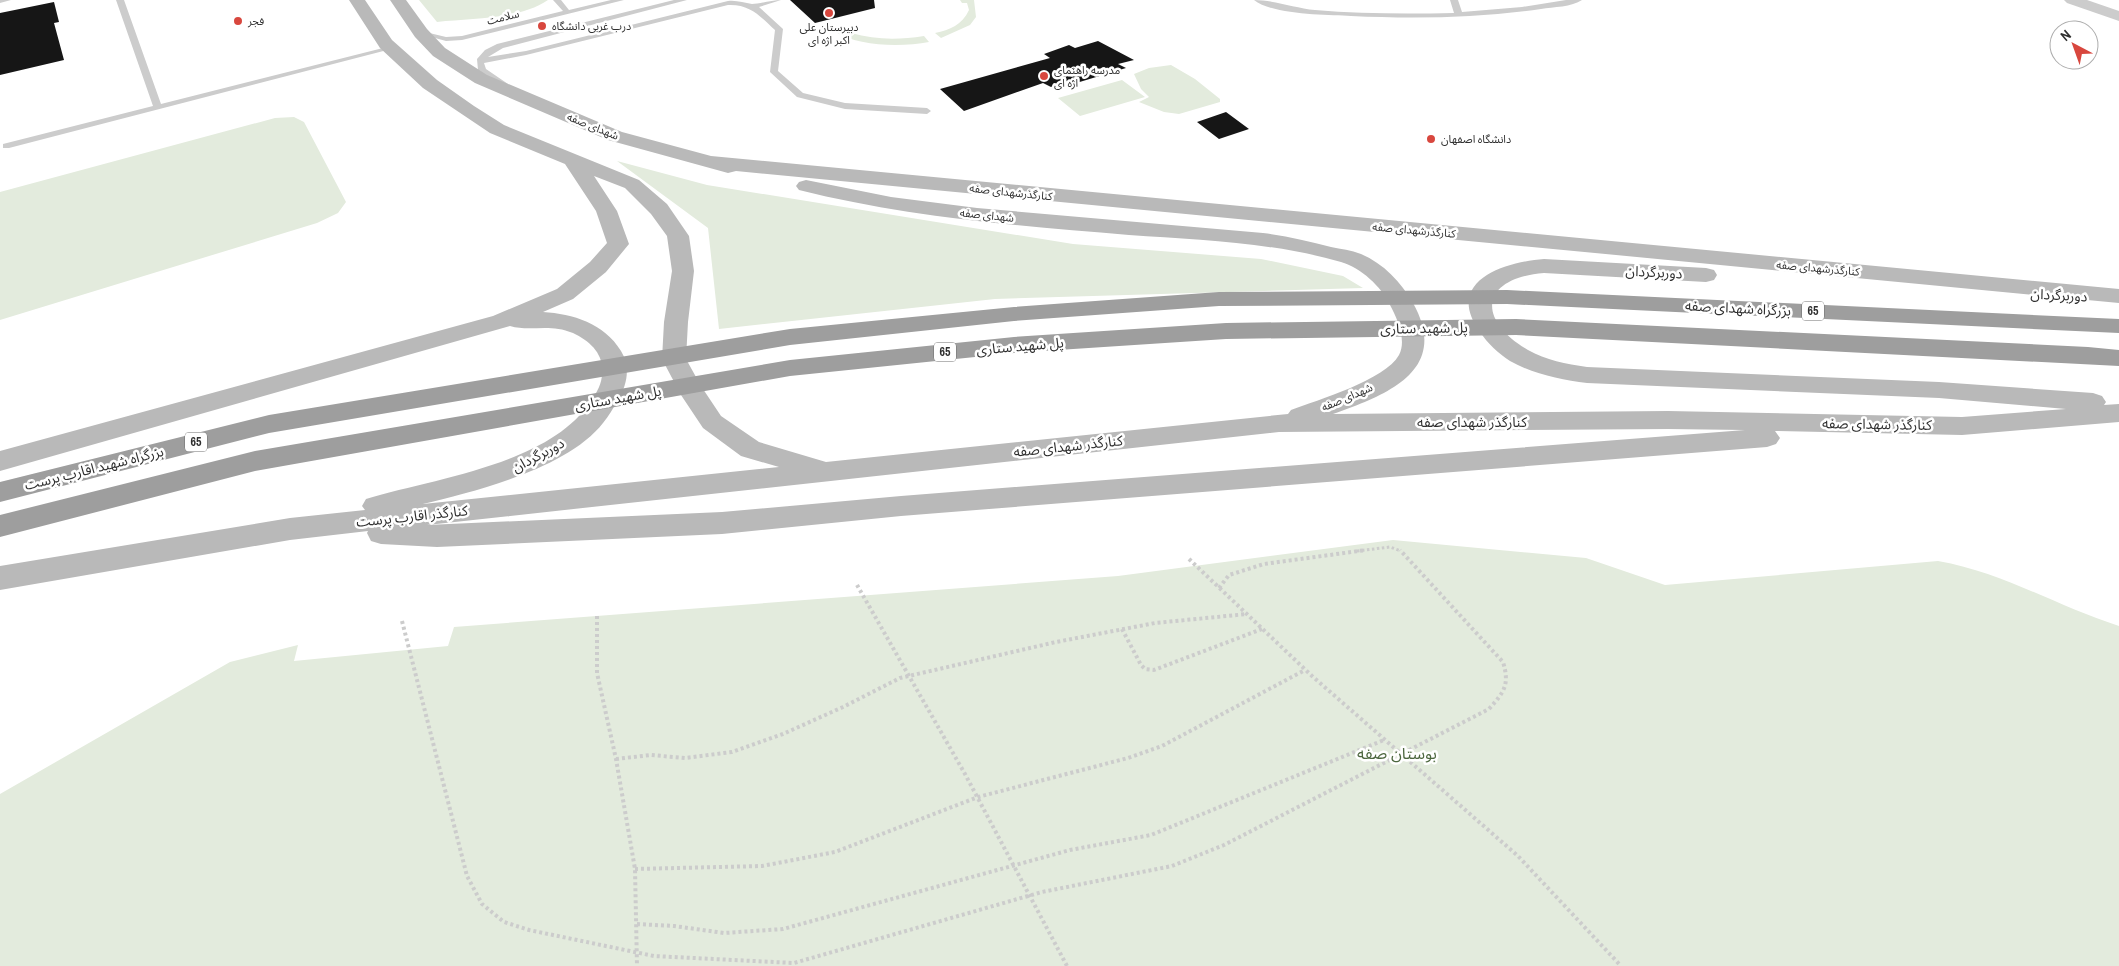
<svg xmlns="http://www.w3.org/2000/svg" width="2119" height="966" viewBox="0 0 2119 966" font-family="'Archivo Narrow','Noto Sans Arabic',sans-serif">
<style>
.green{fill:#e3ebdd}
.building{fill:#161616}
.lines{fill:none;stroke-linecap:round;stroke-linejoin:round}
.path-far1{stroke:#ccc;stroke-width:3;stroke-dasharray:2.5 2.5;stroke-linecap:butt}
.path{stroke:#ccc;stroke-width:4;stroke-dasharray:3 3;stroke-linecap:butt}
.service{fill:#ccc;fill-rule:evenodd}
.minor{fill:#ccc;fill-rule:evenodd}
.secondary{fill:#b9b9b9;fill-rule:evenodd}
.trunk{fill:#9e9e9e;fill-rule:evenodd}
.poi-dot{fill:#d8473e;stroke:#fff;stroke-width:2}
.labels{text-anchor:middle;stroke-width:5;stroke-linejoin:round;paint-order:stroke}
.far-street-label{font-size:11px;fill:#2f2f2f;stroke:#fff}
.far-poi-label{font-size:11px;fill:#2f2f2f;stroke:#fff;text-anchor:start}
.shield{fill:#fff;stroke:#6d6d6d;stroke-width:1}
.shield-label{font-size:12px;font-weight:bold;fill:#2f2f2f}
.street-label{font-size:14px;fill:#2f2f2f;stroke:#fff}
.near-park-label{font-size:16px;fill:#4d673f;stroke:#fff}
</style>
<rect width="100%" height="100%" fill="#fff"/>
<!-- green -->
<path class="green" d="M 419,0 L 548,0 C 518,20 473,18 437,22 Z
M 960,0 L 974,0 L 976,17 L 970,25 L 941,38 L 935,33 C 950,30 962,25 969,10 L 967,3 L 962,3 Z
M 846,28 L 852,32 L 851,33 C 876,40 898,40 924,36 L 929,42 C 902,47 858,47 834,31 Z
M 1171,65 L 1195,79 L 1220,99 L 1220,102 L 1179,114 L 1164,112 L 1139,102 L 1149,97 L 1141,89 L 1134,74 L 1149,68 Z
M 1122,80 L 1145,97 L 1080,116 L 1058,98 Z
M 294,117 L 304,122 L 346,202 L 338,213 L 317,223 L 0,320 L 0,192 L 275,118 Z
M 617,161 L 707,185 L 1073,244 L 1261,259 L 1343,276 L 1363,288 L 995,299 L 719,329 L 708,228 Z
M 1393,540 L 1586,558 L 1665,585 L 1938,561 C 2005,573 2056,606 2119,626 L 2119,966 L 0,966 L 0,794 L 230,662 L 298,645 L 294,661 L 448,646 L 454,627 L 1118,576 Z"/>
<!-- building -->
<path class="building" d="M 790,0 L 874,0 L 875,8 L 815,23 Z
M 54,2 L 59,22 L 54,23 L 64,60 L 0,75 L 0,13 Z
M 1098,41 L 1134,60 L 1118,64 L 1126,68 L 1073,84 L 1067,81 L 1051,87 L 1043,83 L 964,111 L 940,89 L 1050,58 L 1044,54 L 1069,45 L 1075,48 Z
M 1226,112 L 1249,129 L 1219,139 L 1197,122 Z"/>
<g class="lines">
<!-- path-far1 -->
<path class="path-far1" d="M 1357,551 L 1390,547 L 1401,551"/>
<!-- path -->
<path class="path" d="M 1189,559 L 1312,676 L 1518,856 L 1621,966
M 857,585 L 965,774 L 1067,966
M 1219,588 L 1229,575 L 1264,564 L 1366,550
M 597,616 L 597,673 L 616,759 L 635,869 L 637,966
M 402,621 L 467,876 L 482,904 L 504,922 L 529,930 L 654,956 L 794,963 L 1042,892 L 1172,866 L 1224,845 L 1489,709 C 1504,692 1510,685 1503,662 L 1400,550
M 1122,629 L 1141,665 L 1145,669 L 1154,670 L 1262,629
M 616,759 L 651,755 L 685,758 L 732,752 L 783,734 L 843,707 L 900,678 L 1056,642 L 1155,623 L 1247,614
M 635,869 L 762,866 L 835,852 L 978,797 L 1128,758 L 1162,746 L 1305,670
M 637,924 L 674,926 L 724,933 L 783,929 L 1070,850 L 1151,835 L 1384,740"/>
<!-- service -->
<path class="service" d="M 0,0 L 11,0 L 0,3 Z
M 116,0 L 124,0 L 161,104 L 391,46 L 395,48 L 9,148 L 3,148 L 3,144 L 153,106 Z
M 553,0 L 561,0 L 569,10 L 611,0 L 624,0 L 462,40 L 446,41 L 417,33 L 421,31 L 446,37 L 462,36 L 563,11 Z
M 674,0 L 687,0 L 503,48 L 488,57 L 526,51 L 728,1 C 737,0 744,3 752,4 C 758,4 772,0 781,0 L 759,7 L 783,29 L 778,71 L 803,93 L 845,103 L 927,108 L 931,111 L 927,114 L 845,109 L 797,97 L 770,72 L 775,30 C 760,16 750,4 728,5 L 526,55 L 484,63 L 486,69 L 508,84 L 508,88 L 502,88 L 478,70 L 477,59 L 485,50 L 497,44 Z
M 1254,0 C 1274,0 1295,8 1315,10 C 1361,14 1408,14 1454,13 L 1450,0 L 1458,0 L 1462,12 L 1522,7 L 1566,0 L 1582,0 C 1572,7 1553,7 1541,9 C 1478,18 1415,19 1351,16 C 1327,15 1273,15 1254,0 Z"/>
<!-- minor -->
<path class="minor" d="M 2064,0 L 2087,0 L 2119,11 L 2119,21 L 2067,3 Z"/>
<!-- secondary -->
<path class="secondary" d="M 349,0 L 365,0 L 392,40 L 437,80 L 474,106 L 504,125 L 639,180 L 667,204 L 689,236 L 694,271 L 688,322 L 686,359 L 701,386 L 721,416 L 759,442 L 826,462 L 1288,414 L 1291,410 C 1318,400 1385,380 1399,355 C 1407,340 1397,318 1390,305 C 1381,286 1361,268 1341,262 C 1272,242 1199,240 1129,235 C 1018,226 907,217 799,190 L 796,186 L 799,182 L 806,180 L 891,197 L 977,208 L 1263,233 C 1286,236 1309,241 1331,247 C 1341,249 1351,250 1361,254 C 1384,264 1401,282 1413,303 C 1451,371 1386,395 1333,414 L 1668,411 L 1962,417 L 2066,409 L 1939,398 L 1587,383 C 1561,380 1533,374 1510,361 C 1498,353 1488,344 1480,332 C 1443,281 1505,262 1544,259 L 1706,268 L 1714,270 L 1717,275 L 1714,280 L 1706,282 L 1544,273 C 1481,278 1475,319 1528,350 C 1546,360 1566,364 1587,367 L 1939,382 L 2093,393 L 2102,396 L 2106,402 L 2104,405 L 2119,404 L 2119,422 L 1962,435 L 1775,431 L 1780,438 L 1776,444 L 1767,447 L 901,516 L 722,534 L 437,547 L 381,544 L 371,541 L 367,533 L 368,531 L 290,540 L 0,590 L 0,566 L 290,518 L 365,510 L 362,506 L 366,499 C 435,478 549,465 591,401 C 597,392 602,384 602,373 C 604,354 590,341 573,333 C 549,323 531,332 510,326 L 0,471 L 0,451 L 493,316 L 557,289 L 590,262 L 607,243 L 596,211 L 565,164 L 490,133 L 423,88 L 380,48 ZM 594,176 L 625,188 L 651,214 L 667,236 L 672,271 L 664,322 L 662,359 L 681,395 L 703,428 L 741,456 L 779,467 L 423,504 C 477,491 568,468 603,423 C 609,416 613,408 618,400 C 627,385 631,367 621,351 C 604,323 573,314 543,312 L 573,299 L 606,272 L 629,244 L 617,211 ZM 1668,429 L 1745,430 L 901,496 L 722,512 L 427,525 L 1279,432 Z
M 390,0 L 406,0 L 427,29 L 445,48 L 487,75 L 622,132 L 711,156 L 2119,289 L 2119,303 L 736,171 L 728,173 L 608,140 L 475,83 L 433,56 L 415,37 Z"/>
<!-- trunk -->
<path class="trunk" d="M 1507,290 L 2119,319 L 2119,333 L 1507,304 L 1219,306 L 1014,321 L 790,345 L 269,433 L 0,502 L 0,482 L 269,415 L 790,329 L 1014,307 L 1219,292 Z
M 1516,319 L 2088,347 L 2119,350 L 2119,366 L 1516,335 L 1226,339 L 1014,353 L 790,376 L 255,471 L 0,537 L 0,515 L 255,451 L 790,360 L 1014,337 L 1226,323 Z"/>
</g>
<!-- markers -->
<g class="poi-dot">
<circle cx="829" cy="13" r="5"/>
<circle cx="238" cy="21" r="5"/>
<circle cx="542" cy="26" r="5"/>
<circle cx="1044" cy="76" r="5"/>
<circle cx="1431" cy="139" r="5"/>
</g>
<g class="labels">
<!-- far-street labels -->
<g class="far-street-label">
<text transform="translate(503 17) rotate(-14)" y="4">سلامت</text>
<text transform="translate(593 126) rotate(22)" y="4">شهدای صفه</text>
<text transform="translate(1011 192) rotate(6)" y="4">کنارگذرشهدای صفه</text>
<text transform="translate(987 215) rotate(6)" y="4">شهدای صفه</text>
<text transform="translate(1414 230) rotate(5)" y="4">کنارگذرشهدای صفه</text>
<text transform="translate(1818 268) rotate(5)" y="4">کنارگذرشهدای صفه</text>
<text transform="translate(1347 397) rotate(-23)" y="4">شهدای صفه</text>
</g>
<!-- far-poi labels -->
<g class="far-poi-label">
<text x="248" y="25">فجر</text>
<text x="552" y="30">درب غربی دانشگاه</text>
<text x="829" y="31" text-anchor="middle">دبیرستان علی<tspan x="829" dy="13">اکبر اژه ای</tspan></text>
<text x="1054" y="74">مدرسه راهنمای<tspan x="1054" dy="13">اژه ای</tspan></text>
<text x="1441" y="143">دانشگاه اصفهان</text>
</g>
<!-- shield labels -->
<g class="shield">
<rect x="1802" y="301.5" width="22" height="19" rx="4"/>
<rect x="934" y="342.5" width="22" height="19" rx="4"/>
<rect x="185" y="432.5" width="22" height="19" rx="4"/>
</g>
<g class="shield-label">
<text x="1813" y="315">65</text>
<text x="945" y="356">65</text>
<text x="196" y="446">65</text>
</g>
<!-- street labels -->
<g class="street-label">
<text transform="translate(1654 272) rotate(3)" y="5">دوربرگردان</text>
<text transform="translate(2059 295) rotate(3)" y="5">دوربرگردان</text>
<text transform="translate(1738 308) rotate(3)" y="5">بزرگراه شهدای صفه</text>
<text transform="translate(1424 328) rotate(-1)" y="5">پل شهید ستاری</text>
<text transform="translate(1020 346) rotate(-5)" y="5">پل شهید ستاری</text>
<text transform="translate(618 398) rotate(-10)" y="5">پل شهید ستاری</text>
<text x="1472" y="427">کنارگذر شهدای صفه</text>
<text transform="translate(1877 424) rotate(1)" y="5">کنارگذر شهدای صفه</text>
<text transform="translate(1068 446) rotate(-6)" y="5">کنارگذر شهدای صفه</text>
<text transform="translate(538 455) rotate(-28)" y="5">دوربرگردان</text>
<text transform="translate(94 468) rotate(-14)" y="5">بزرگراه شهید اقارب پرست</text>
<text transform="translate(412 516) rotate(-6)" y="5">کنارگذر اقارب پرست</text>
</g>
<!-- near-park labels -->
<g class="near-park-label">
<text x="1397" y="759">بوستان صفه</text>
</g>
</g>
<!-- north arrow -->
<g transform="translate(2074 45) rotate(319)"><circle r="24" fill="#ffffff" stroke="#acacac"/>
<path d="M0-4L9 19L0 12L-9 19Z" fill="#d8473e"/>
<text y="-8" font-size="14" font-weight="bold" text-anchor="middle" fill="#2f2f2f">N</text>
</g>
</svg>
